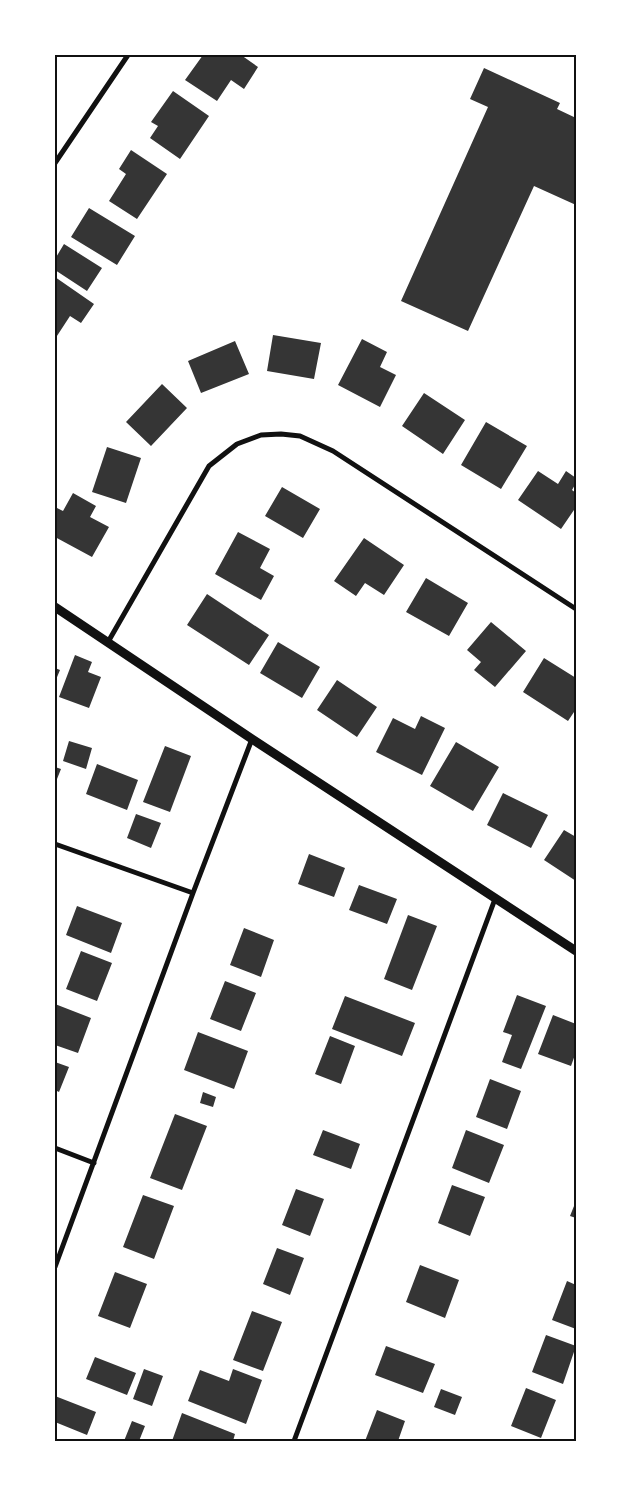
<svg xmlns="http://www.w3.org/2000/svg" width="631" height="1496" viewBox="0 0 631 1496" font-family="Commissioner,sans-serif">
<style>
.building{fill:#353535}
.lines{fill:none;stroke-linecap:round;stroke-linejoin:round}
.minor{stroke:#111;stroke-width:5}
.tertiary{stroke:#111;stroke-width:9}
.neatline{fill:none;stroke:#111;stroke-width:2}
</style>
<rect width="100%" height="100%" fill="#fff"/>
<!-- building -->
<path class="building" d="M 203,55 L 241,55 L 258,67 L 244,89 L 231,80 L 217,101 L 185,80 Z
M 484,68 L 560,103 L 557,109 L 576,118 L 576,205 L 534,186 L 468,331 L 401,301 L 488,107 L 470,99 Z
M 173,91 L 209,116 L 180,159 L 150,138 L 158,126 L 151,122 Z
M 131,150 L 167,174 L 137,219 L 109,201 L 126,174 L 119,169 Z
M 89,208 L 135,236 L 117,265 L 71,237 Z
M 64,244 L 102,268 L 87,291 L 55,270 L 55,259 Z
M 55,277 L 94,304 L 81,323 L 70,316 L 55,339 Z
M 273,335 L 321,343 L 314,379 L 267,371 Z
M 362,339 L 387,352 L 380,367 L 396,375 L 380,407 L 338,385 Z
M 235,341 L 249,374 L 201,393 L 188,361 Z
M 162,384 L 187,408 L 151,446 L 126,422 Z
M 424,393 L 465,420 L 443,454 L 402,426 Z
M 486,422 L 527,446 L 501,489 L 461,465 Z
M 107,447 L 141,458 L 126,503 L 92,492 Z
M 538,471 L 558,484 L 566,471 L 576,478 L 576,483 L 572,490 L 576,493 L 576,507 L 561,529 L 518,500 Z
M 282,487 L 320,509 L 303,538 L 265,516 Z
M 73,493 L 96,506 L 90,517 L 109,527 L 92,557 L 55,537 L 55,507 L 63,511 Z
M 238,532 L 270,549 L 260,568 L 274,576 L 261,600 L 215,574 Z
M 364,538 L 404,565 L 384,595 L 365,583 L 356,596 L 334,581 Z
M 426,578 L 468,603 L 449,636 L 406,612 Z
M 207,594 L 269,635 L 249,665 L 187,625 Z
M 491,622 L 526,651 L 495,687 L 474,670 L 481,662 L 467,650 Z
M 278,642 L 320,667 L 302,698 L 260,673 Z
M 75,655 L 92,662 L 88,672 L 101,677 L 89,708 L 59,697 Z
M 544,658 L 576,678 L 576,709 L 568,721 L 523,692 Z
M 55,668 L 60,670 L 55,682 Z
M 337,680 L 377,707 L 357,737 L 317,710 Z
M 421,716 L 445,728 L 422,775 L 376,752 L 393,718 L 415,729 Z
M 69,741 L 92,748 L 86,769 L 63,761 Z
M 456,742 L 499,767 L 473,811 L 430,786 Z
M 165,746 L 191,756 L 170,812 L 143,802 Z
M 97,764 L 138,780 L 127,810 L 86,794 Z
M 55,767 L 61,769 L 55,784 Z
M 503,793 L 548,815 L 531,848 L 487,825 Z
M 136,814 L 161,823 L 151,848 L 127,838 Z
M 564,830 L 576,837 L 576,881 L 544,860 Z
M 309,854 L 345,868 L 334,897 L 298,884 Z
M 359,885 L 397,899 L 387,924 L 349,910 Z
M 77,906 L 122,923 L 111,953 L 66,935 Z
M 408,915 L 437,926 L 412,990 L 384,979 Z
M 244,928 L 274,940 L 261,977 L 230,965 Z
M 81,951 L 112,963 L 97,1001 L 66,989 Z
M 225,981 L 256,993 L 241,1031 L 210,1019 Z
M 517,995 L 546,1006 L 521,1069 L 502,1062 L 512,1035 L 503,1032 Z
M 345,996 L 415,1023 L 402,1056 L 332,1029 Z
M 55,1004 L 91,1018 L 78,1053 L 55,1045 Z
M 553,1015 L 576,1024 L 576,1052 L 571,1066 L 538,1054 Z
M 198,1032 L 248,1051 L 234,1089 L 184,1070 Z
M 330,1036 L 355,1046 L 341,1084 L 315,1074 Z
M 55,1062 L 69,1067 L 59,1092 L 55,1090 Z
M 490,1079 L 521,1091 L 507,1129 L 476,1117 Z
M 203,1092 L 216,1097 L 213,1107 L 200,1103 Z
M 175,1114 L 207,1126 L 182,1190 L 150,1178 Z
M 323,1130 L 360,1144 L 351,1169 L 313,1155 Z
M 466,1130 L 504,1145 L 489,1183 L 452,1168 Z
M 452,1185 L 485,1197 L 470,1236 L 438,1223 Z
M 296,1189 L 324,1199 L 310,1236 L 282,1225 Z
M 143,1195 L 174,1206 L 154,1259 L 123,1247 Z
M 576,1201 L 576,1218 L 570,1216 Z
M 277,1248 L 304,1258 L 290,1295 L 263,1284 Z
M 420,1265 L 459,1280 L 445,1318 L 406,1302 Z
M 115,1272 L 147,1284 L 130,1328 L 98,1316 Z
M 567,1281 L 576,1285 L 576,1329 L 552,1320 Z
M 252,1311 L 282,1322 L 263,1371 L 233,1360 Z
M 546,1335 L 576,1346 L 563,1384 L 532,1372 Z
M 386,1346 L 435,1364 L 423,1393 L 375,1375 Z
M 95,1357 L 136,1373 L 127,1395 L 86,1379 Z
M 144,1369 L 163,1376 L 152,1406 L 133,1399 Z
M 233,1369 L 262,1380 L 246,1424 L 188,1401 L 200,1370 L 229,1381 Z
M 526,1388 L 556,1400 L 541,1438 L 511,1426 Z
M 441,1389 L 462,1397 L 455,1415 L 434,1407 Z
M 55,1396 L 96,1412 L 87,1435 L 55,1422 Z
M 377,1410 L 405,1421 L 398,1441 L 365,1441 Z
M 182,1413 L 235,1434 L 233,1441 L 172,1441 Z
M 132,1421 L 145,1426 L 139,1441 L 124,1441 Z"/>
<g class="lines">
<!-- minor -->
<path class="minor" d="M 55,163 L 128,55
M 108,642 L 209,466 L 237,444 L 261,435 L 281,434 L 300,436 L 333,451 L 576,609
M 55,844 L 193,893
M 55,1148 L 94,1163
M 55,1267 L 193,893 L 252,739
M 294,1441 L 495,899"/>
<!-- tertiary -->
<path class="tertiary" d="M 55,607 L 252,739 L 576,951"/>
</g>
<!-- border -->
<rect width="631" height="1496" fill="none" stroke="#ffffff" stroke-width="112"/>
<rect x="56" y="56" width="519" height="1384" class="neatline"/>
</svg>
